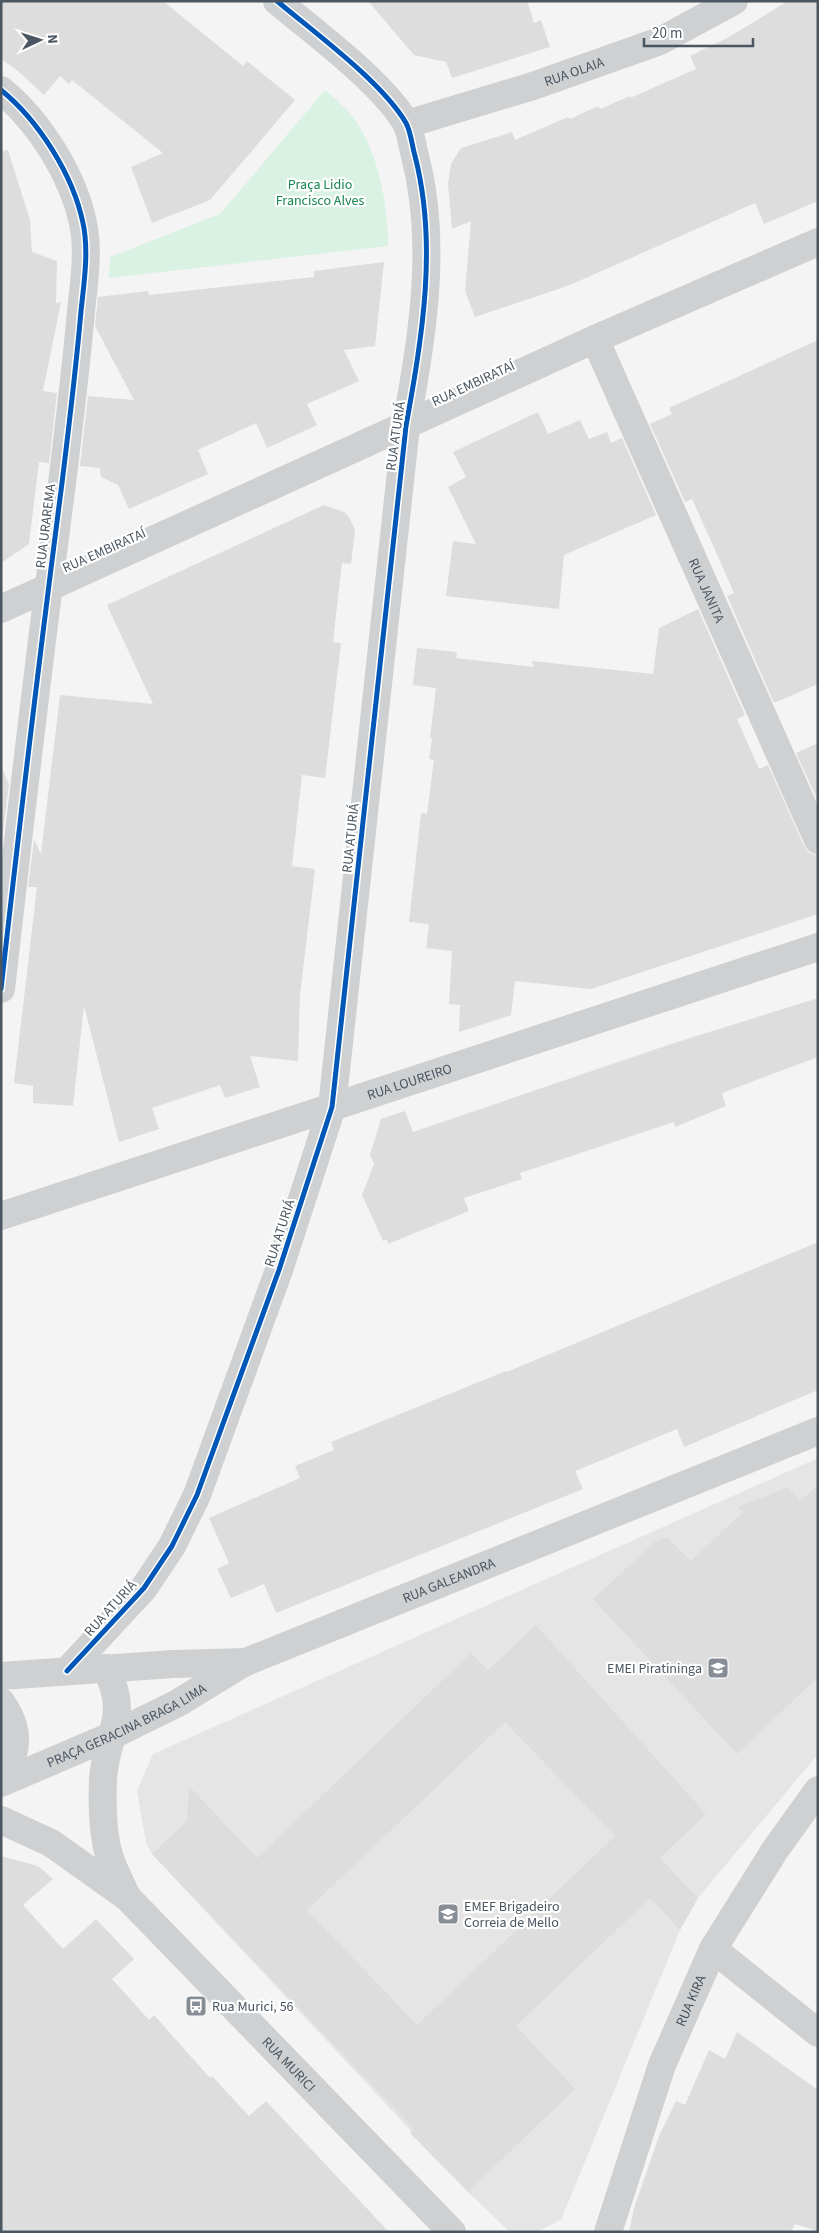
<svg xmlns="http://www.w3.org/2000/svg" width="819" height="2233" viewBox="0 0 819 2233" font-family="'Source Sans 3',sans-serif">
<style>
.education{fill:#e6e5e6}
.green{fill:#d9f2e3}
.building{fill:#ddddde;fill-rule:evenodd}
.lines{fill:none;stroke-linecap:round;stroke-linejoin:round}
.street{stroke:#ced0d2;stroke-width:28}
.cycleway-casing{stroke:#fff;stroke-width:8}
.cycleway{stroke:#0057b8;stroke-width:5}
.labels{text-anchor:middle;stroke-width:4.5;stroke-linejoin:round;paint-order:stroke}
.street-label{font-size:14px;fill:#4a5661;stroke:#fff}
.park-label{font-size:14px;fill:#17864f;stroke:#fff}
.poi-label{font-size:14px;fill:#4a5661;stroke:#fff;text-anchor:start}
</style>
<rect width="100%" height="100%" fill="#f4f4f4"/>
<!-- education -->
<path class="education" d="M 818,1458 L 818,1754 L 698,1898 L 680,1930 L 561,2220 L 536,2232 L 510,2232 L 468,2192 L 152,1854 L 146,1843 L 137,1791 L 153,1754 Z"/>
<!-- green -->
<path class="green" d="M 325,90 C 335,99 347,108 355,120 C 379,155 388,204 388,246 L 109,278 L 110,257 L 220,214 Z"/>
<!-- building -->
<path class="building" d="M 1,1 L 163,1 L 243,66 L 247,61 L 295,100 L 210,200 L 152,223 L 131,167 L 163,153 L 72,80 L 69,84 L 60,76 L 44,95 L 18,71 L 1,59 Z
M 368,1 L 527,1 L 534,23 L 541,20 L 550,47 L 452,78 L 446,62 L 414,55 Z
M 788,1 L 818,1 L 818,201 L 764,224 L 755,203 L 570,285 L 475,317 L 465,291 L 471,221 L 452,229 L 448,183 L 451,164 L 461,148 L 512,132 L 515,140 L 568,117 L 570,119 L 598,106 L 600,109 L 630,96 L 630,98 L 696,69 L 690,56 L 729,37 Z
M 8,150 L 30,220 L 32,252 L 57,261 L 56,303 L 61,302 L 43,391 L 57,393 L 49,463 L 39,462 L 29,544 L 1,563 L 1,151 Z
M 384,262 L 375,346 L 344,350 L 359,381 L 307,404 L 317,425 L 267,448 L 256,423 L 198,450 L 208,474 L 129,509 L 118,485 L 101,477 L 100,468 L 80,466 L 88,396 L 134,400 L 95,326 L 98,297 L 148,291 L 149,295 L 314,277 L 314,271 Z
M 818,340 L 818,684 L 774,703 L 727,596 L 734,593 L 715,550 L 692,499 L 685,502 L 650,424 L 672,414 L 669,408 Z
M 538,412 L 548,434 L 580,420 L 589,439 L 607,432 L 611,443 L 622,438 L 656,515 L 564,555 L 559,609 L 446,596 L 453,541 L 476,544 L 448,487 L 466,477 L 453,452 Z
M 324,505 L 344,512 L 349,517 L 355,530 L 351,564 L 342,563 L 333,642 L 341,643 L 325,778 L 302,775 L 292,866 L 315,869 L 300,995 L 298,1061 L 250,1056 L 260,1087 L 225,1098 L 220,1085 L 152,1108 L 159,1129 L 119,1142 L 84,1006 L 73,1106 L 33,1103 L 33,1086 L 14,1083 L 37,887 L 28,887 L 31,864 L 34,839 L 41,854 L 60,695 L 153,704 L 107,605 Z
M 698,609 L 745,715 L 737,719 L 759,769 L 768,765 L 804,846 L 809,853 L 818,855 L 818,914 L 591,989 L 515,981 L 511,1015 L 459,1032 L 460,1005 L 449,1004 L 452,951 L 426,948 L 429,924 L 409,922 L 421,813 L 427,814 L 434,760 L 429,759 L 432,738 L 430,738 L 436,688 L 413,685 L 417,648 L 457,652 L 456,658 L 534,667 L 532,661 L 653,674 L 659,628 Z
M 818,743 L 818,801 L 796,753 Z
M 1,767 L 9,784 L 1,849 Z
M 818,998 L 818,1057 L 722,1093 L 726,1106 L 675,1127 L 674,1122 L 520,1173 L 522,1179 L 464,1198 L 469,1211 L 388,1244 L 387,1239 L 383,1241 L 362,1195 L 374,1164 L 370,1155 L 381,1119 L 405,1111 L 413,1132 L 671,1044 Z
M 818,1242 L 818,1390 L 684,1447 L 677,1429 L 607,1458 L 575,1471 L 583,1489 L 276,1613 L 264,1584 L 231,1598 L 217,1569 L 229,1563 L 209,1518 L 300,1478 L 295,1466 L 334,1450 L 331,1442 L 506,1371 L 507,1372 Z
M 818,1485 L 818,1677 L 737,1754 L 593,1599 L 656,1541 L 667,1537 L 691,1561 L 743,1512 L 738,1507 L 788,1487 L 800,1501 Z
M 536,1625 L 706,1814 L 660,1858 L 698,1898 L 680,1930 L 650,1898 L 516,2026 L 575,2089 L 468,2192 L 410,2133 L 414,2129 L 152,1854 L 187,1821 L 189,1786 L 257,1858 L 471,1653 L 488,1670 ZM 505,1722 L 615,1836 L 417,2025 L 307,1910 Z
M 1,1856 L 38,1866 L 53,1879 L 23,1905 L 63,1949 L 96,1919 L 134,1959 L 112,1979 L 149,2020 L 154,2015 L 210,2078 L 212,2076 L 249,2116 L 266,2101 L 389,2232 L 1,2232 Z
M 737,2032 L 818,2090 L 818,2231 L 795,2224 L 791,2232 L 629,2232 L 634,2208 L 659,2136 L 676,2101 L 685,2105 L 709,2050 L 725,2059 Z"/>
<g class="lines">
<!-- street -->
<g class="street">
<path d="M 1,90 C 39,121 73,175 83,223 C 89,251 84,283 81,311 C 76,369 69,426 62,483 C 40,652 20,820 1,989"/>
<path id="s1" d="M 407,124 L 533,86 L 660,41 L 734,1"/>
<path id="s2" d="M 595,339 L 818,840"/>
<path d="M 1,609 L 595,339 L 818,242"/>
<path id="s3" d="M 1,1216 L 818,947"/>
<path d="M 106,1668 C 131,1719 106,1731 103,1779 C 102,1804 102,1831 109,1855 C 113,1869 121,1883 127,1897"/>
<path d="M 67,1671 L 144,1588 L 172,1546 L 197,1495 L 279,1270 L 332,1107 L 406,426 C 422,337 438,245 415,156 C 412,146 411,132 406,123 C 382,82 315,33 277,1"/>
<path id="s4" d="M 1,1676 L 173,1664 L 246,1662 L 818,1431"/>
<path d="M 1,1702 C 19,1727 20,1752 1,1778"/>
<path id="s5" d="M 1,1783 L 113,1735 L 178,1703 L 245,1662"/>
<path id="s6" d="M 1,1820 L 51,1843 L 127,1897 L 452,2232"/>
<path d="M 713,1949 L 818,2033"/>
<path id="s7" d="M 608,2232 L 662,2065 L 713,1949 L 775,1850 L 818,1790"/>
</g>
<!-- cycleway casing -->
<g class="cycleway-casing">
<path id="cycleway" d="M 1,90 C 39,121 73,175 83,223 C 89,251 84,283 81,311 C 76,369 69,426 62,483 C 40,652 20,820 1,989
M 67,1671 L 144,1588 L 172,1546 L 197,1495 L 279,1270 L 332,1107 L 406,426 C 422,337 438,245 415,156 C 412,146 411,132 406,123 C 382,82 315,33 277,1"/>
</g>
<!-- cycleway -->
<use href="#cycleway" class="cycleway"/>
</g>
<!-- icons -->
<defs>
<g id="school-square" transform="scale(1.125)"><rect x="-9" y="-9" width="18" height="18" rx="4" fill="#868d94" stroke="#fff"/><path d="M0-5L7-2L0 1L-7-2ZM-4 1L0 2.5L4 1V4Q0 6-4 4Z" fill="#fff"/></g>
<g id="bus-square" transform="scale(1.125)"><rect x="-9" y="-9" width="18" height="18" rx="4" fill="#868d94" stroke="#fff"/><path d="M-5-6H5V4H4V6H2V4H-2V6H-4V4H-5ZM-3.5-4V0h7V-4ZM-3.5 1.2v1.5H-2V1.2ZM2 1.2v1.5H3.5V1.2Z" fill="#fff"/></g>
</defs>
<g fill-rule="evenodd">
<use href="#school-square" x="718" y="1668"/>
<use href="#school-square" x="448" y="1914"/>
<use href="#bus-square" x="196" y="2006"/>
</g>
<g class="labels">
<!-- street labels -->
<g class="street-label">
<text dy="5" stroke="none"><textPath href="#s1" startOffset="175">RUA OLAIA</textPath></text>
<text transform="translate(473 383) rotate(-25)" y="5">RUA EMBIRATAÍ</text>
<text transform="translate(395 436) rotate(-82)" y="5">RUA ATURIÁ</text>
<text transform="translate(45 526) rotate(-83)" y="5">RUA URAREMA</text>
<text transform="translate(104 550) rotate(-24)" y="5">RUA EMBIRATAÍ</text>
<text dy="5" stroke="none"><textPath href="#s2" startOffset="275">RUA JANITA</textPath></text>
<text transform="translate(350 838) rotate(-84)" y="5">RUA ATURIÁ</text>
<text dy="5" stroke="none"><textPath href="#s3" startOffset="430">RUA LOUREIRO</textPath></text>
<text transform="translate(279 1233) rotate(-72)" y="5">RUA ATURIÁ</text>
<text dy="5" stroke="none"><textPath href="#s4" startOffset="464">RUA GALEANDRA</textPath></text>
<text transform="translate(110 1608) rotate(-48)" y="5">RUA ATURIÁ</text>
<text dy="5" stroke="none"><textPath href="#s5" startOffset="138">PRAÇA GERACINA BRAGA LIMA</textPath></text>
<text dy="5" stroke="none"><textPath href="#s7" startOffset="246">RUA KIRA</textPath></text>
<text dy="5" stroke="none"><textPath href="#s6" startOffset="381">RUA MURICI</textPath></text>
</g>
<!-- park labels -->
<g class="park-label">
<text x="320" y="189">Praça Lidio<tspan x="320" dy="16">Francisco Alves</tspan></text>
</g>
<!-- poi labels -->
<g class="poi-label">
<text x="702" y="1673" text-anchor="end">EMEI Piratininga</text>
<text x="464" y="1911">EMEF Brigadeiro<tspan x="464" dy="16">Correia de Mello</tspan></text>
<text x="212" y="2011">Rua Murici, 56</text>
</g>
</g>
<!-- border -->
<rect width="819" height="2233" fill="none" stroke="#4a5661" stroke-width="5"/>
<!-- north arrow -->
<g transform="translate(40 40) rotate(86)" stroke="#ffffff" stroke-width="4" paint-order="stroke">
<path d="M0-4L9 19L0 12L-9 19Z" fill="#4a5661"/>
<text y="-8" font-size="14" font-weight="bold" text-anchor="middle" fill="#4a5661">N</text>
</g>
<!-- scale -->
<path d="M644 38v8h109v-8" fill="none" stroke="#4a5661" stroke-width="2.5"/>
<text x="652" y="38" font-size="15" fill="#4a5661" stroke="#ffffff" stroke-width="4" paint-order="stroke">20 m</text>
</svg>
